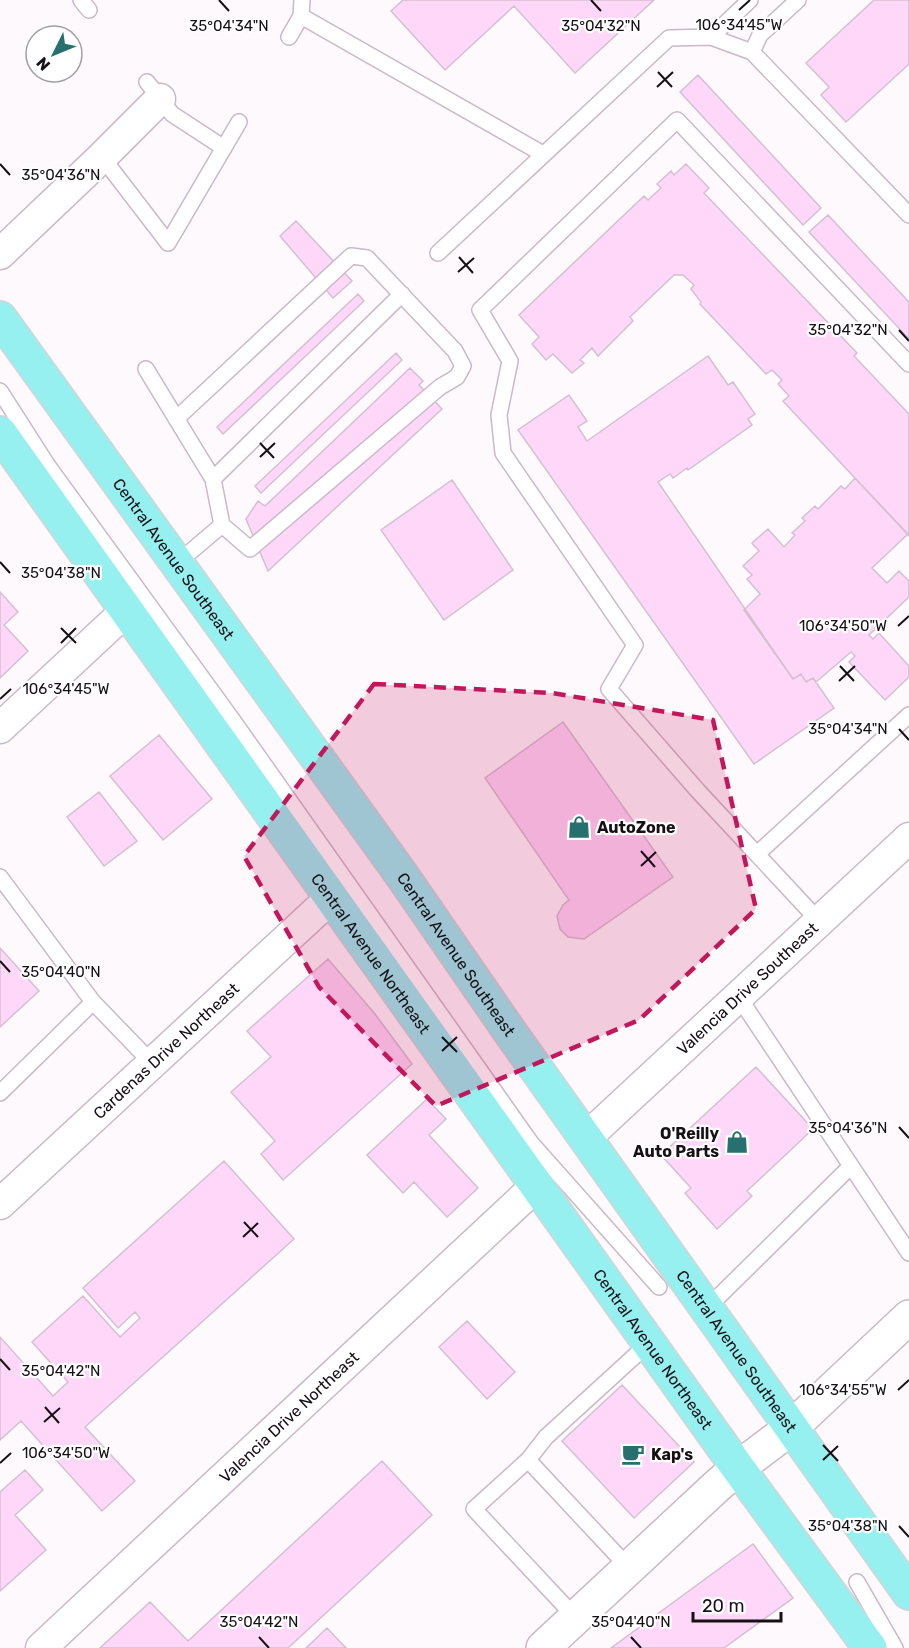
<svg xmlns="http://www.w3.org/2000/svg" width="909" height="1648" viewBox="0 0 909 1648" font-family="Rubik,sans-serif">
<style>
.building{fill:#fed7f9;stroke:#d3c0d0;stroke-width:1.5}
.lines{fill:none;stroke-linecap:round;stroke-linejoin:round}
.service-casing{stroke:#cbb8c8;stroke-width:18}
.minor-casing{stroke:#cbb8c8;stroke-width:33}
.tertiary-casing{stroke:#cbb8c8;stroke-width:36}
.primary-casing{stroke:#d5d4d5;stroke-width:36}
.service{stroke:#fff;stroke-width:15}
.minor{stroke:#fff;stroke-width:30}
.tertiary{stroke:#fff;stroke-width:33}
.primary{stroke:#95f0ef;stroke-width:33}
.marked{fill:#c2185b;fill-opacity:0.2;stroke:#c2185b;stroke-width:4.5;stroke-dasharray:12 8;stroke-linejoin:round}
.ticks{fill:none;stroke:#171016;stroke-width:2}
.labels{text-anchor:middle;stroke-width:4.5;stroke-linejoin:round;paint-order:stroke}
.street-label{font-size:16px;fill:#171016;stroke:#fff}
.poi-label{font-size:16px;font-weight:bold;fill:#171016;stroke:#fff;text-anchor:start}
.ticks-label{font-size:15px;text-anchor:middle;fill:#171016;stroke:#fff;stroke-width:4.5;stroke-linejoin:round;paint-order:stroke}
</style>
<rect width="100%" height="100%" fill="#fef9fd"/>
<!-- building -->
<path class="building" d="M 403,0 L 654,0 L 575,73 L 514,6 L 445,70 L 391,11 Z
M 874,0 L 909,0 L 909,64 L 846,122 L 821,95 L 829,87 L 806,63 Z
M 698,75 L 821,208 L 803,225 L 680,92 Z
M 686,164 L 709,188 L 704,193 L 857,353 L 854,356 L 909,414 L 909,536 L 783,401 L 789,396 L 778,384 L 782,380 L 772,370 L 766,374 L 700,304 L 701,302 L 691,289 L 694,285 L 683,275 L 674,275 L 630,317 L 633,321 L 598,356 L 592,348 L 580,360 L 584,363 L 572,373 L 553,354 L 546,360 L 532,344 L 539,337 L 519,315 L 644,196 L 648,200 L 661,188 L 657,184 L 671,171 L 674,175 Z
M 828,215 L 909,302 L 909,339 L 809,232 Z
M 296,221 L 352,281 L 333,298 L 280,236 Z
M 358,294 L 364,301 L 223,434 L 217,427 Z
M 396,353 L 402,360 L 261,493 L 255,486 Z
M 708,356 L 728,385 L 733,382 L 755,414 L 748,419 L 752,425 L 688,470 L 687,468 L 673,478 L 670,474 L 658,482 L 793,679 L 801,674 L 806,682 L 813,678 L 834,708 L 754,764 L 518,430 L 569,395 L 587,421 L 578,427 L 587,441 Z
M 410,368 L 423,381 L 419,385 L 442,409 L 268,571 L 246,519 L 258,501 L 265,506 Z
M 855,478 L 908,534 L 872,568 L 887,583 L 899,571 L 909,581 L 909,597 L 869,635 L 873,639 L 879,633 L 909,666 L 909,677 L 885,700 L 849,662 L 855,656 L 851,652 L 816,682 L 813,678 L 806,682 L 801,674 L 793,679 L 744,610 L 760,594 L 747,579 L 752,575 L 743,566 L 759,551 L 752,543 L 768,529 L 784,547 L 795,535 L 792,533 L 805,521 L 802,518 L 815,506 L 818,509 L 841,486 L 845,489 Z
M 452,480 L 513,570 L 444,620 L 381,530 Z
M 0,592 L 18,612 L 4,625 L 28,651 L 0,678 Z
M 563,722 L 673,877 L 584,939 L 568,937 L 560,929 L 557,916 L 563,905 L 569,900 L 485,778 Z
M 159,735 L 212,799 L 163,840 L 110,776 Z
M 99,792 L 137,841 L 104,866 L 67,817 Z
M 0,948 L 39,991 L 0,1027 Z
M 328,959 L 375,1014 L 412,1064 L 283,1180 L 261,1154 L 275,1141 L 231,1092 L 271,1057 L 247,1031 Z
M 756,1067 L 813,1129 L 747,1191 L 752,1196 L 717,1229 L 685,1193 L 691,1188 L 661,1155 Z
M 427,1099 L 446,1119 L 429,1135 L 478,1188 L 447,1217 L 414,1182 L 403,1193 L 367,1155 Z
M 224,1161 L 294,1239 L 85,1427 L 135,1481 L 102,1511 L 21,1421 L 0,1440 L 0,1337 L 53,1396 L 68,1382 L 32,1342 L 83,1296 L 120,1337 L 140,1318 L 135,1312 L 118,1328 L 83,1288 Z
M 467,1321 L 515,1372 L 487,1399 L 439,1347 Z
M 622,1385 L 694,1462 L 634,1518 L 562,1441 Z
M 382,1461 L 432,1515 L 288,1648 L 100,1648 L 150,1602 L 188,1641 Z
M 25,1470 L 43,1490 L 15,1515 L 46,1550 L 0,1591 L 0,1492 Z
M 753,1544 L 793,1598 L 724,1648 L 611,1648 Z
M 327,1628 L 346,1648 L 306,1648 Z"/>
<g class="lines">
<!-- service casing -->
<g class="service-casing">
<path id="service" d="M 81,0 L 89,10
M 301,16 L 543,154
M 289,37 L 301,16 L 302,0
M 711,37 L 752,52 L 909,215
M 752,52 L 760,35 L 798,0
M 147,82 L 172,114 L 224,148
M 102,157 L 168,243 L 239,122
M 438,253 L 669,38 L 711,37 L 750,0
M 146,369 L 213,479
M 0,391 L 48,466 L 234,722 L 531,1143 L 659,1287
M 176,419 L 351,256 L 367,258 L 455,351 L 463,366 L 457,377 L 440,387 L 250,549 L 222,525
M 176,564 L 222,525 L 213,479 L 402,294
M 757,854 L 909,715
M 0,877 L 93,1002 L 152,1063
M 819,921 L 698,791 L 609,689 L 635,645 L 503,453 L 499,415 L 510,361 L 480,310 L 677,120 L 909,364
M 738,996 L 909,1253
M 0,1093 L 93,1002
M 706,1309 L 851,1166
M 528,1460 L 629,1568
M 857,1582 L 895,1648
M 576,1618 L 474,1509 L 528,1460 L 546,1437 L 649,1343"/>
</g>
<!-- minor casing -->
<g class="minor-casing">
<g id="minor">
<path d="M 0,254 L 102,157 L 160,99"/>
<path d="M 0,728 L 127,610"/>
<path id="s1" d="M 586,1138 L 909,838"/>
<path id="s2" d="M 0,1204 L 332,897"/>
<path id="s3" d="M 41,1648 L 537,1185"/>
</g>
</g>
<!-- tertiary casing -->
<g class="tertiary-casing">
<path id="tertiary" d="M 543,1648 L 718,1485 L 738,1468 L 791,1428 L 909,1317"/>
</g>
<!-- primary casing -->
<g class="primary-casing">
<g id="primary">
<path id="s4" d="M 0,318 L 401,874 L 510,1032 L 909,1593"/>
<path id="s5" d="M 0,433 L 738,1468 L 870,1648"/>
</g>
</g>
<!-- service -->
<use href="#service" class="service"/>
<!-- minor -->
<use href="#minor" class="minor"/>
<!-- tertiary -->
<use href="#tertiary" class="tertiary"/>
<!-- primary -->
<use href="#primary" class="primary"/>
</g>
<!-- marked area -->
<path class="marked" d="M 374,684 L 552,693 L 713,720 L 756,909 L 639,1020 L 436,1106 L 319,987 L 244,856 Z"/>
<!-- ticks -->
<path class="ticks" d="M 219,0 L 229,11M 591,0 L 601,11M 739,10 L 750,0M 658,72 L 672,87M 657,87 L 673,72M 0,164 L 10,175M 459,257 L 473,273M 458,272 L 474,258M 899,330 L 909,341M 260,443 L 274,458M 260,457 L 275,443M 0,562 L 10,573M 898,626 L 909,616M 61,628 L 76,643M 61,643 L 76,628M 840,666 L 854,681M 839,681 L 855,666M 0,699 L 11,689M 899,729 L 909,740M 641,851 L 655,867M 641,866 L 656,852M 0,961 L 10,972M 442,1037 L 457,1052M 442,1051 L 457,1037M 899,1127 L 909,1138M 244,1222 L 258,1237M 243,1237 L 258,1223M 0,1359 L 10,1370M 898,1390 L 909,1380M 45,1407 L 59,1423M 44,1422 L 60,1408M 823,1445 L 838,1461M 823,1460 L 838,1446M 0,1463 L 11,1453M 899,1526 L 909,1537M 259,1637 L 269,1648M 631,1637 L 641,1648"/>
<!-- icons -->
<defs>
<g id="shop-bare" transform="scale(1.8)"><path d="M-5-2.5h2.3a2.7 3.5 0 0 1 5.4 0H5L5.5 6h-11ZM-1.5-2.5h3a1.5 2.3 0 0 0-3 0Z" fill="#267170" stroke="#fff" stroke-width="2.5" paint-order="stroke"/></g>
<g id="cafe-bare" transform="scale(1.8)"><path d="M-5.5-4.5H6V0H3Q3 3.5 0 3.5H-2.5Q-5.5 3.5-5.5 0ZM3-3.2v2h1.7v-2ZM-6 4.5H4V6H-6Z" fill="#267170" stroke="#fff" stroke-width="2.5" paint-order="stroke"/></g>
</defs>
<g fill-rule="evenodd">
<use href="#shop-bare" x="579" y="827"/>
<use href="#shop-bare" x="737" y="1142"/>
<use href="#cafe-bare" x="633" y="1454"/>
</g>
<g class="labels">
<!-- street labels -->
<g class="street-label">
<text dy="6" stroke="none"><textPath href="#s4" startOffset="297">Central Avenue Southeast</textPath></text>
<text dy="6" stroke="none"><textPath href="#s5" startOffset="639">Central Avenue Northeast</textPath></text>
<text dy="6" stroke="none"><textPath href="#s4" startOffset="783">Central Avenue Southeast</textPath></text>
<text dy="6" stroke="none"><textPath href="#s1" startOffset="220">Valencia Drive Southeast</textPath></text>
<text dy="6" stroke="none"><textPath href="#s2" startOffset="226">Cardenas Drive Northeast</textPath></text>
<text dy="6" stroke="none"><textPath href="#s5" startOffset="1125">Central Avenue Northeast</textPath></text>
<text dy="6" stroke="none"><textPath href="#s4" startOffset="1269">Central Avenue Southeast</textPath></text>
<text dy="6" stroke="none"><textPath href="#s3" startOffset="339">Valencia Drive Northeast</textPath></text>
</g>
<!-- poi labels -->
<g class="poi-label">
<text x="597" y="833">AutoZone</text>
<text x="719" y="1139" text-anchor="end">O'Reilly<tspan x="719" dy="18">Auto Parts</tspan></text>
<text x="651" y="1460">Kap's</text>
</g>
</g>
<g class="ticks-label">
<text x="739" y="30">106°34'45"W</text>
<text x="229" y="31">35°04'34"N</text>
<text x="601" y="31">35°04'32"N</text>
<text x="61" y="180">35°04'36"N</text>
<text x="848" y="335">35°04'32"N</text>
<text x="61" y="578">35°04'38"N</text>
<text x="843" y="631">106°34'50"W</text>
<text x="66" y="694">106°34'45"W</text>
<text x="848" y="734">35°04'34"N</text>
<text x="61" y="977">35°04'40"N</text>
<text x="848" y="1133">35°04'36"N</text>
<text x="61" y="1376">35°04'42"N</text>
<text x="843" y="1395">106°34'55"W</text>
<text x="66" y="1458">106°34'50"W</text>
<text x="848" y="1531">35°04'38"N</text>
<text x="259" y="1627">35°04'42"N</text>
<text x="631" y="1627">35°04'40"N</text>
</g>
<!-- north arrow -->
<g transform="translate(54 54) rotate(227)"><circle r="28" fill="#ffffff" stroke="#a29fa2" stroke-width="1.5"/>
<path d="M0-4.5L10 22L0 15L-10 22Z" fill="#267170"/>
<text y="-9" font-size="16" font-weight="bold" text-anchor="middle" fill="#171016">N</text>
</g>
<!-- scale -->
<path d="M693 1612v9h88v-9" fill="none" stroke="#171016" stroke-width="3"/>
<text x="702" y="1612" font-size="18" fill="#171016" stroke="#ffffff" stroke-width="4.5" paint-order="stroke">20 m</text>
</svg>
